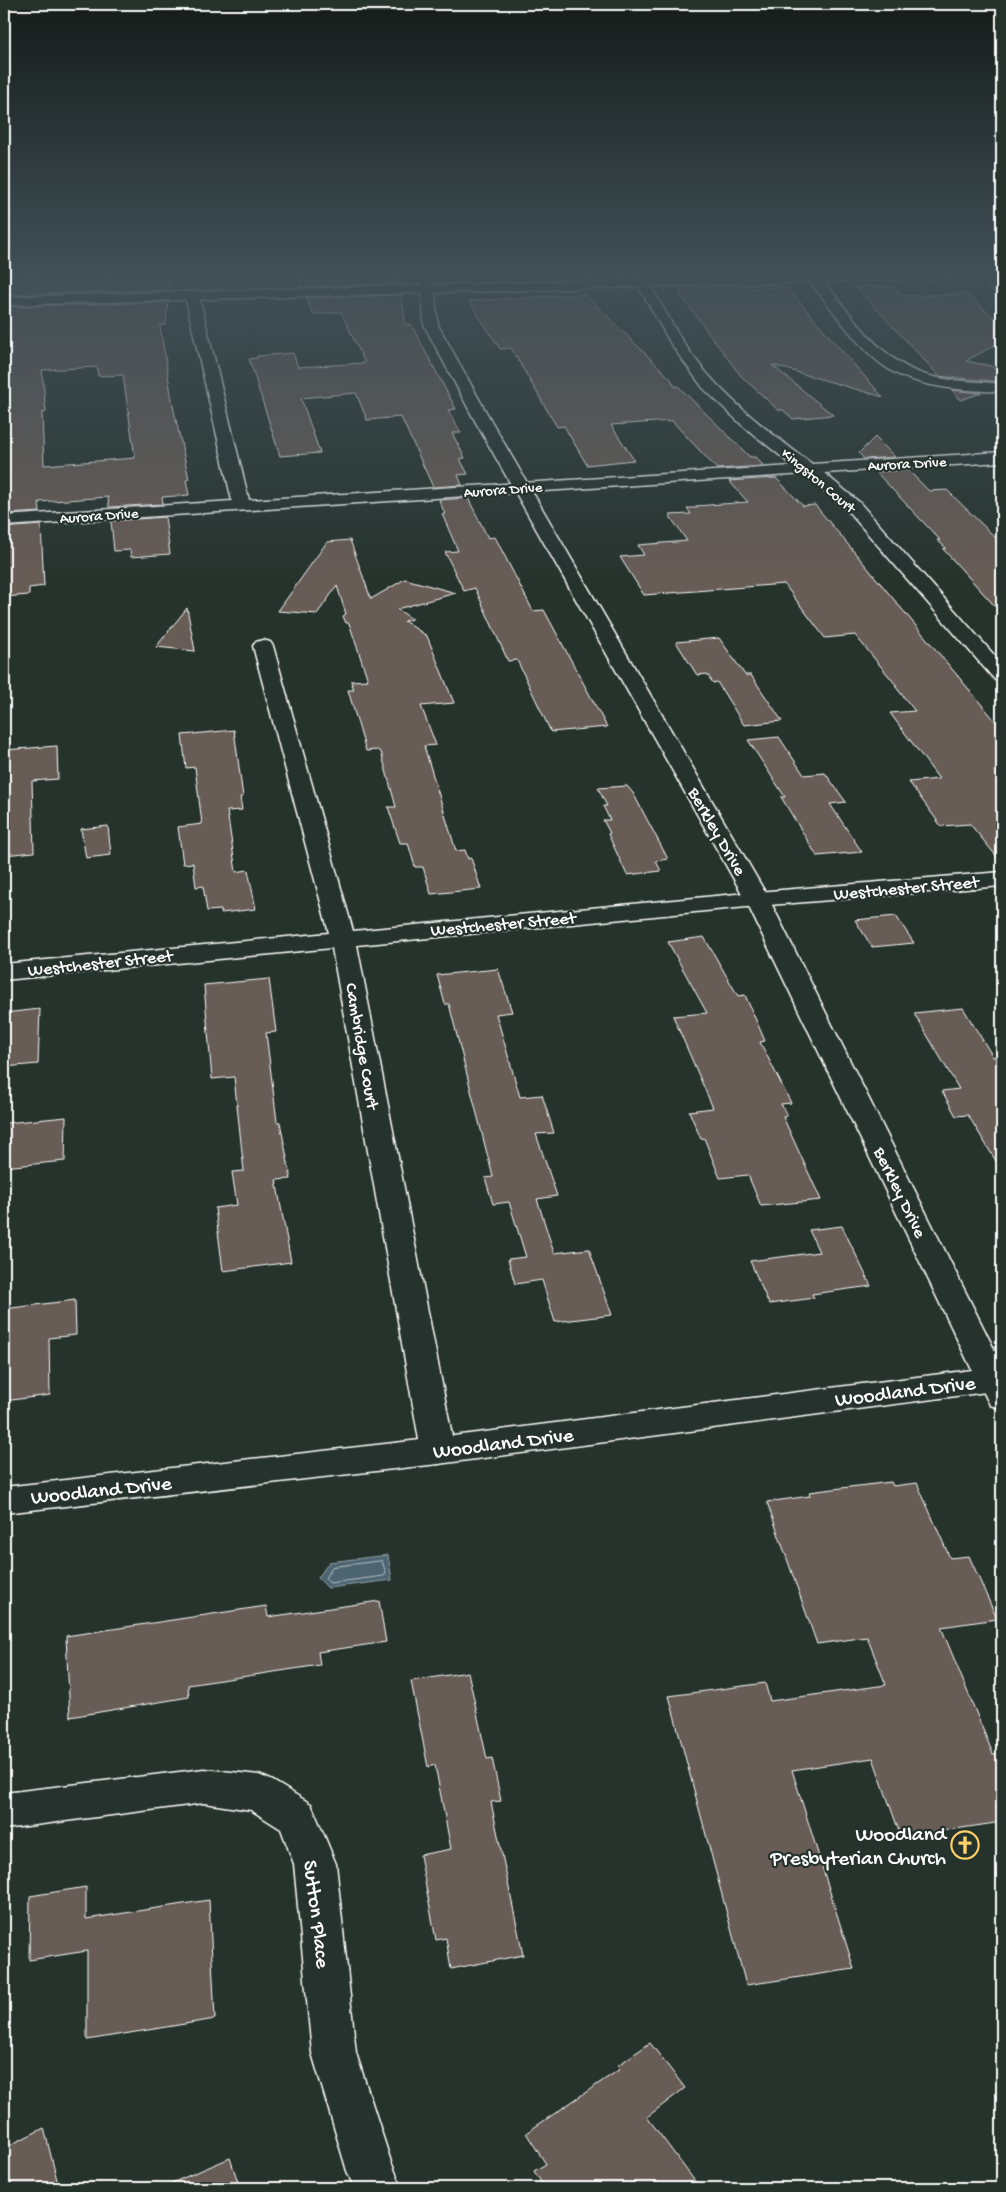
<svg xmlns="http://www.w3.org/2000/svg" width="1006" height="2192" viewBox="0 0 1006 2192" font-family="'Gochi Hand',sans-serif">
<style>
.built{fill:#3a3f39}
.water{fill:#4d6571;stroke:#94a3aa}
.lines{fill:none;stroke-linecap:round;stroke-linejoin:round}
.shore{stroke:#b8c1c6;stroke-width:1}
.building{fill:#685c56;stroke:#fff;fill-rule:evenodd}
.street-casing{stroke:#fff;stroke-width:3}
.secondary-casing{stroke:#fff;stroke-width:3}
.street{fill:#26332d;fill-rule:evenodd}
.secondary{fill:#26332d;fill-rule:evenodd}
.labels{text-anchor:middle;stroke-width:4.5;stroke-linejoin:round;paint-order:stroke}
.far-street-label{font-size:15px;fill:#fff;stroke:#26332d}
.street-label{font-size:18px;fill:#fff;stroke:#26332d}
.near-street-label{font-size:21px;fill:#fff;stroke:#26332d}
.near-poi-label{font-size:21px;fill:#fff;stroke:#26332d;text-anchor:end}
</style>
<rect width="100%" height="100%" fill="#26332d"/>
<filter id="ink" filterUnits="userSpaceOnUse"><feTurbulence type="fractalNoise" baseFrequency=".02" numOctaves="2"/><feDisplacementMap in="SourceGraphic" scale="10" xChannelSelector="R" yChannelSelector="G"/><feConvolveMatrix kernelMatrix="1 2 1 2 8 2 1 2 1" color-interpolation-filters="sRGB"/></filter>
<g filter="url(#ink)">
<!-- built -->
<path class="built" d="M 443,274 L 729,274 L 446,282 Z"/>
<!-- water -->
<path class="water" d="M 388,1555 L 392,1580 L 328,1588 L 318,1578 L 329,1562 Z"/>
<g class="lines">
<!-- shore -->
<path class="shore" d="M 382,1561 L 386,1573 L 384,1576 L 330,1583 L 325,1578 L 332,1567 Z"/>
</g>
<!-- building -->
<path class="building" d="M 111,274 L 111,276 L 170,277 L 169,290 L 4,295 L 4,276 Z
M 314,274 L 398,274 L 399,284 L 301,287 L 296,275 Z
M 893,286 L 904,296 L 967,294 L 1002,325 L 1002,341 L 966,361 L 991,366 L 1002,376 L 1002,382 L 939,376 L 856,287 Z
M 787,287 L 841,350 L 883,397 L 772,365 L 833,415 L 793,419 L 783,410 L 778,410 L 741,376 L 681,296 L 683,296 L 678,290 Z
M 585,294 L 671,379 L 675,387 L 678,386 L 750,457 L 755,457 L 764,466 L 717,469 L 672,421 L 611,425 L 634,460 L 587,465 L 564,426 L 557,427 L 511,348 L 500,349 L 469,301 Z
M 401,295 L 406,325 L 411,324 L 456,409 L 448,410 L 461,433 L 452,433 L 465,458 L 460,459 L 468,474 L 458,475 L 462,485 L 433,487 L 401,417 L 367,420 L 356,393 L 301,398 L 320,453 L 280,456 L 249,359 L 257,358 L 257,356 L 293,353 L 298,367 L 365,363 L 341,312 L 313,314 L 306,298 Z
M 168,302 L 166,325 L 160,325 L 173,406 L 189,479 L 186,480 L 189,495 L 162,497 L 163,504 L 109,507 L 108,497 L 39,502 L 40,512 L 6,514 L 4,378 L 6,378 L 7,324 L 4,324 L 4,307 ZM 97,367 L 98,376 L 123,375 L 135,458 L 44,465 L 42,413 L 46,412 L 42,370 Z
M 952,390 L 960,391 L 981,393 L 961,400 Z
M 875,437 L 895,457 L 864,459 L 859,453 Z
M 908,470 L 929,491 L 947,490 L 1002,544 L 1002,614 L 943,549 L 946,548 L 937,540 L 940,540 L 876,472 Z
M 776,478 L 803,506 L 815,505 L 1002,729 L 1002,863 L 970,824 L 941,826 L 909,782 L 939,779 L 890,713 L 915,711 L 895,686 L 897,686 L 855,635 L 825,638 L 784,584 L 644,595 L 620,557 L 644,555 L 638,545 L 687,541 L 669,515 L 691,514 L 687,508 L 697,508 L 696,506 L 748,502 L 729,481 Z
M 468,498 L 488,538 L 495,537 L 533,611 L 544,610 L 607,727 L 551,732 L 517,660 L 508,661 L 475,588 L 464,591 L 445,552 L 458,551 L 442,514 L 445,514 L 439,500 Z
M 165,517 L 170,554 L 131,557 L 130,550 L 114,551 L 111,521 Z
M 41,525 L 44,586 L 29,588 L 29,595 L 4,597 L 4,528 Z
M 350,540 L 371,599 L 405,579 L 456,593 L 397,609 L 412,619 L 404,621 L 427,636 L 454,703 L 421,706 L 436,745 L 424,746 L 456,851 L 465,850 L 468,859 L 471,858 L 481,889 L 431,894 L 423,867 L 415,867 L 408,843 L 400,843 L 388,807 L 396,807 L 381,752 L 377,750 L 366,751 L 348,690 L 354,690 L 351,681 L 368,680 L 349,623 L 346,623 L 343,616 L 346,614 L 337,586 L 317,614 L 278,611 L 327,542 Z
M 187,608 L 195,651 L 156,647 Z
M 719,638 L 745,675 L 751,675 L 782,721 L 744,725 L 717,682 L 713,683 L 707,674 L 697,675 L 676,642 Z
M 234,730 L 243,797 L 240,797 L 242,810 L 227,811 L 236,872 L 248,870 L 256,909 L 221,913 L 221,910 L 207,911 L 203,886 L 196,887 L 193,863 L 183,864 L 178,827 L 202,824 L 195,767 L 186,768 L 182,735 Z
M 779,737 L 804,775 L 825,773 L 846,802 L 830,804 L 862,852 L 817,856 L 781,797 L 785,797 L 748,740 Z
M 57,746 L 58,779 L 32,781 L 34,852 L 4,855 L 4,750 Z
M 627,786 L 633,793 L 668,859 L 656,861 L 661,871 L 627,875 L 608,834 L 610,833 L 603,820 L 610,820 L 603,806 L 607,806 L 598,788 Z
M 108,826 L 111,855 L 86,858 L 81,829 Z
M 896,916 L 914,943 L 872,947 L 855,920 Z
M 704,937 L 738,996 L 745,995 L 765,1041 L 760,1042 L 791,1103 L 781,1104 L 787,1116 L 783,1117 L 821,1200 L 761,1206 L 748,1175 L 720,1178 L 704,1138 L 701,1139 L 689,1111 L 713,1108 L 673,1016 L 707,1013 L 668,942 Z
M 498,969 L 512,1012 L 496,1014 L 520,1097 L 542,1095 L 554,1133 L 536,1134 L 557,1196 L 537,1199 L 554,1253 L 589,1249 L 612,1315 L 555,1322 L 542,1280 L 515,1284 L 508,1259 L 526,1257 L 509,1202 L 493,1204 L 485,1178 L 493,1177 L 449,1004 L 445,1004 L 437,975 Z
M 269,979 L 276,1032 L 266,1033 L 277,1122 L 280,1122 L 291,1179 L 276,1180 L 291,1262 L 223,1271 L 215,1208 L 237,1205 L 232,1172 L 244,1171 L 234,1077 L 212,1079 L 204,985 Z
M 963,1008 L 993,1057 L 1002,1056 L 1002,1171 L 968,1115 L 956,1116 L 942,1091 L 959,1089 L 914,1013 Z
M 40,1009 L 38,1064 L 4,1067 L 4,1013 Z
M 66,1117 L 65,1161 L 4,1167 L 4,1129 L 6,1128 L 6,1123 Z
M 842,1226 L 871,1286 L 812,1294 L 814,1298 L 769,1304 L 750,1261 L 819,1252 L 809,1230 Z
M 75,1300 L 76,1335 L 49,1338 L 50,1395 L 4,1401 L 4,1309 Z
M 891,1482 L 893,1486 L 917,1483 L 950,1558 L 969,1556 L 997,1619 L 941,1627 L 993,1754 L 1002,1753 L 1002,1822 L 901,1837 L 873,1758 L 792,1770 L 854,1969 L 746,1985 L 669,1696 L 765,1683 L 770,1701 L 886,1685 L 867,1637 L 817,1644 L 767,1502 L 810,1496 L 809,1492 Z
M 379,1601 L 386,1642 L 318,1652 L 320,1665 L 188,1685 L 189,1697 L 70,1717 L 66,1636 L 266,1606 L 268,1617 Z
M 468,1672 L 487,1759 L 492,1758 L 501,1801 L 491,1802 L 523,1955 L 451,1969 L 446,1938 L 436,1940 L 420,1855 L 451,1849 L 435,1765 L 428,1767 L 411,1681 Z
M 86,1887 L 86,1919 L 209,1900 L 215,2019 L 87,2040 L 87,1951 L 29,1960 L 30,1896 Z
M 650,2043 L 685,2088 L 647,2117 L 700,2188 L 545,2188 L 534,2171 L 546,2164 L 526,2133 L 620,2069 L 617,2066 Z
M 44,2128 L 59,2188 L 4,2188 L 4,2148 Z
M 230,2158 L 240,2188 L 160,2188 Z"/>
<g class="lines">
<!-- street casing -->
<g class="street-casing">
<path id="street" d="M 814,274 L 819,275 C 849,311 879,361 926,375 C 951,382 977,381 1002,384 L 1002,392 C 966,390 925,389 893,372 C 861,354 833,309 809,281 L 808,278 L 809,275 Z
M 977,274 L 991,274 L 1002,284 L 1002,295 L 997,294 Z
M 642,278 L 648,282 C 664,308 677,336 696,360 C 728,402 771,433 812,464 L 1002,452 L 1002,462 L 824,473 L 859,502 L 1002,664 L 1002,682 L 995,680 L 847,510 L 805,474 L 4,526 L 4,516 L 232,501 L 185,296 L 192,292 L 199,296 L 249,500 L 793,466 L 742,425 L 703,388 L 671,344 L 636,282 Z
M 263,640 L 270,642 L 273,646 L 353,931 L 757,892 L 1002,872 L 1002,886 L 757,906 L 357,945 L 455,1451 L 450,1460 L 438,1464 L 426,1460 L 421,1451 L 332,948 L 4,980 L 4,964 L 329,933 L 253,646 L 256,642 Z
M 993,1367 L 1002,1370 L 1002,1409 L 990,1405 L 977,1379 L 981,1371 Z
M 204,1769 L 259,1775 L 273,1781 L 311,1804 L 336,1864 L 356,2053 L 391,2162 L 402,2188 L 354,2188 L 347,2171 L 312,2053 L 294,1864 L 281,1829 L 251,1810 L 204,1803 L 4,1829 L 4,1793 Z"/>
</g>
<!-- secondary casing -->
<g class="secondary-casing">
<path id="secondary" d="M 419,274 L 431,274 L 434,285 L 815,274 L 955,274 L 949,278 L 435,293 L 438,325 L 490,419 L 769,899 L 1002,1365 L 1002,1390 L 438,1464 L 4,1513 L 4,1487 L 438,1438 L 972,1370 L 745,899 L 474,419 L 424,325 L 422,293 L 4,305 L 4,297 L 421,285 Z"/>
</g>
<!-- street -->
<use href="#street" class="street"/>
<!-- secondary -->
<use href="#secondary" class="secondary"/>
</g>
</g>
<!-- sky -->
<linearGradient id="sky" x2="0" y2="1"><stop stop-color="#151c19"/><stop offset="0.47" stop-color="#415057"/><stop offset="1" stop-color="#415057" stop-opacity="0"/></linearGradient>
<rect width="1006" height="581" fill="url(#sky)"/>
<!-- icons -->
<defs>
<g id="church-ring" transform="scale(1.4375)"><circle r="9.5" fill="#26332d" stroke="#ffd166" stroke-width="1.5"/><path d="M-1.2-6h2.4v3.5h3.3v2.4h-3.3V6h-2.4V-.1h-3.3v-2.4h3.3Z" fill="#ffd166"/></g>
</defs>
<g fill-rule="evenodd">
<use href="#church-ring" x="965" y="1845"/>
</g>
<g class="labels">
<!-- far-street labels -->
<g class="far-street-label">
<text transform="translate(907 463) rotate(-3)" y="5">Aurora Drive</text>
<text transform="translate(819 480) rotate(40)" y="5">Kingston Court</text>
<text transform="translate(503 489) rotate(-4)" y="5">Aurora Drive</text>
<text transform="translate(99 515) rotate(-4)" y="5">Aurora Drive</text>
</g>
<!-- street labels -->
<g class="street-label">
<text transform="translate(718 831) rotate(60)" y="6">Berkley Drive</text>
<text transform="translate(906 887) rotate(-5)" y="6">Westchester Street</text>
<text transform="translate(503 923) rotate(-5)" y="6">Westchester Street</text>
<text transform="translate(100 962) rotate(-6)" y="6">Westchester Street</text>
<text transform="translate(363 1046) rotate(80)" y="6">Cambridge Court</text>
<text transform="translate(901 1192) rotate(64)" y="6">Berkley Drive</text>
</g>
<!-- near-street labels -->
<g class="near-street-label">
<text transform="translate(905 1390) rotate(-7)" y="7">Woodland Drive</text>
<text transform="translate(503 1442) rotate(-7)" y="7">Woodland Drive</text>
<text transform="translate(101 1489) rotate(-6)" y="7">Woodland Drive</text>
<text transform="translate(318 1914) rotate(83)" y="7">Sutton Place</text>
</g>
<!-- near-poi labels -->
<g class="near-poi-label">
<text x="946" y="1840">Woodland<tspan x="946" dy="24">Presbyterian Church</tspan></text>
</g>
</g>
<!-- margin -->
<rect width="1006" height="2192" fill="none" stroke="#26332d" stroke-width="20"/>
<rect x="10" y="10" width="986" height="2172" fill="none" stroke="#fff" stroke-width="2" filter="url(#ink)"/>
</svg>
